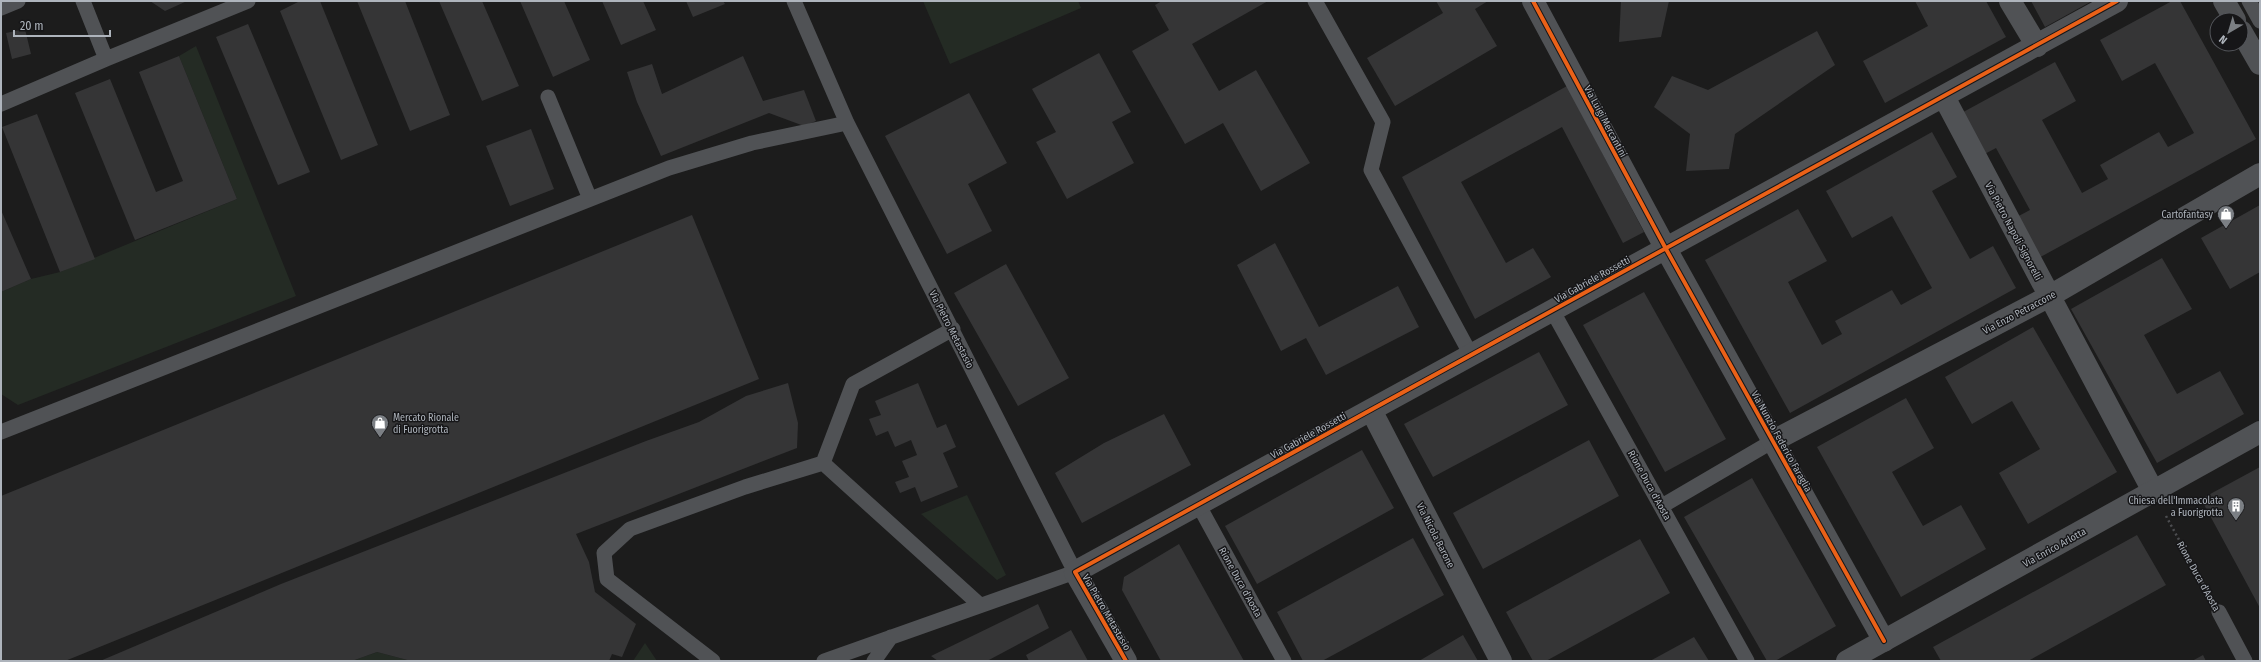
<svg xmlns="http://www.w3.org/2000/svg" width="2261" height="662" viewBox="0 0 2261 662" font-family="'Fira Sans Condensed',sans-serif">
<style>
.green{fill:#242b24}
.building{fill:#353536}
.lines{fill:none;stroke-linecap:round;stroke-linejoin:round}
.path{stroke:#4c4d50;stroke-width:2.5;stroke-dasharray:2 3;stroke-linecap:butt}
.service{stroke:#505255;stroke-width:15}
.minor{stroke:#505255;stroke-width:22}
.tertiary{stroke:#505255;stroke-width:22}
.cycleway-casing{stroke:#161618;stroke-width:6}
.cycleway{stroke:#ea6118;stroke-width:4}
.labels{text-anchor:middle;stroke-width:3;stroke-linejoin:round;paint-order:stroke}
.street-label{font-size:10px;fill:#aeb4bc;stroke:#161618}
.poi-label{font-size:10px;fill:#aeb4bc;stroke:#161618;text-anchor:end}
</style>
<rect width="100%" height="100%" fill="#1c1c1c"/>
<!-- green -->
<path class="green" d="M 923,1 L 1078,1 L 1081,8 L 950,64 Z
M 196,46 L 296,296 L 18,405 L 1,394 L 1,292 L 31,279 L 60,272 L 237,199 L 179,56 Z
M 967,495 L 1006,575 L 997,580 L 921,514 Z
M 645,643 L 657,661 L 633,661 Z
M 377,652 L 411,661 L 352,661 Z"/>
<!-- building -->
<path class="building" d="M 150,1 L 187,1 L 165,11 Z
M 300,1 L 320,1 L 378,145 L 341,160 L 280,11 Z
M 357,1 L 405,1 L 450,115 L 410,131 Z
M 439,1 L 482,1 L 519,86 L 482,101 Z
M 520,1 L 564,1 L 590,60 L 553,77 Z
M 602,1 L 643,1 L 656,30 L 621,45 Z
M 686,1 L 723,1 L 725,4 L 693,17 Z
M 1162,1 L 1268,1 L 1192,44 L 1219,91 L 1256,70 L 1310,163 L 1261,191 L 1223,123 L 1185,144 L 1132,51 L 1169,30 L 1155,5 Z
M 1436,1 L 1488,1 L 1475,9 L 1497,46 L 1395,106 L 1367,58 L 1443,13 Z
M 1621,1 L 1669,1 L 1661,37 L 1619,42 Z
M 1915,1 L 1986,1 L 2006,37 L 1885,103 L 1863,61 L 1928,26 Z
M 2031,1 L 2092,1 L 2045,27 Z
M 2172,1 L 2180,1 L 2256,139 L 2035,260 L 2013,219 L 2030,210 L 1996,148 L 1979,157 L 1956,116 L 2055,62 L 2076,101 L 2042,120 L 2082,193 L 2108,179 L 2100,165 L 2159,132 L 2168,147 L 2194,133 L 2155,63 L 2122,81 L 2100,40 Z
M 248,24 L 310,172 L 278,185 L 216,37 Z
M 25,29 L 31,54 L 12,59 L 6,33 Z
M 1817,31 L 1835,65 L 1735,134 L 1729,169 L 1686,171 L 1690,134 L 1654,107 L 1672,76 L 1708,90 Z
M 1099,53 L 1131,112 L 1112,122 L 1134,163 L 1067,199 L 1036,142 L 1056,132 L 1032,89 Z
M 179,56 L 237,199 L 135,240 L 75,93 L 110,79 L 156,192 L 183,181 L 139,72 Z
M 743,56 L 763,101 L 804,90 L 816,121 L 804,126 L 769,113 L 661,156 L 637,102 L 627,72 L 652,64 L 662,94 Z
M 1567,86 L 1644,232 L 1623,243 L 1562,127 L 1461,182 L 1506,263 L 1533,248 L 1551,277 L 1475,319 L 1402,177 Z
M 969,93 L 1007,163 L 968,184 L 992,231 L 947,254 L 885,136 Z
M 37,114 L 95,259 L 60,272 L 2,127 Z
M 531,129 L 554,189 L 510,206 L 486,146 Z
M 1932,132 L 1957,177 L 1932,191 L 1970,259 L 1993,246 L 2016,288 L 1790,413 L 1705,260 L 1798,209 L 1827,261 L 1788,282 L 1822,345 L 1842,334 L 1835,321 L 1892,290 L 1901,305 L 1932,288 L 1892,216 L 1852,238 L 1826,191 Z
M 2260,205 L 2260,272 L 2230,289 L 2201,238 Z
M 1,210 L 31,279 L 1,292 Z
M 692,215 L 759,379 L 65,661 L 1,661 L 1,496 Z
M 1275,243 L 1319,327 L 1398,286 L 1419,327 L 1326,375 L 1306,338 L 1281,351 L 1237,265 Z
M 2162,258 L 2192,309 L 2144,335 L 2177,394 L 2220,371 L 2244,414 L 2157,463 L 2071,309 Z
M 1006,264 L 1069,378 L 1018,406 L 954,293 Z
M 1644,292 L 1726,439 L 1665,472 L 1583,325 Z
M 2033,327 L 2117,472 L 2028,524 L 1999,473 L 2040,449 L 2012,401 L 1972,424 L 1945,377 Z
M 1539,352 L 1568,405 L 1433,477 L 1404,424 Z
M 788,383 L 798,423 L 797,448 L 576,534 L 589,562 L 595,592 L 636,624 L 622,657 L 612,654 L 609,661 L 411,661 L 377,652 L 352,661 L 100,661 L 281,584 L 646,441 L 699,422 L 746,396 Z
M 918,383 L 937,428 L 946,424 L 956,447 L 943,453 L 958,487 L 921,502 L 915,487 L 900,493 L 895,482 L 909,477 L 902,461 L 917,455 L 911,440 L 895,447 L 888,431 L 876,436 L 869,419 L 881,415 L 875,401 Z
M 1906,398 L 1934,448 L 1892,472 L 1923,526 L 1961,505 L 1986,549 L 1901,597 L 1817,447 Z
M 1164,414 L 1191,465 L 1082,523 L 1055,473 L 1104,443 Z
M 1589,440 L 1619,496 L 1483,569 L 1453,513 Z
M 1362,450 L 1394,508 L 1257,584 L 1225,526 Z
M 2260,467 L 2260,608 L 2201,499 Z
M 1752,478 L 1836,626 L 1775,661 L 1767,661 L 1684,517 Z
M 2137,535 L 2166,585 L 2028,661 L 1941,661 L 1933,647 Z
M 1413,538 L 1444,595 L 1322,661 L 1303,661 L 1277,612 Z
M 1640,539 L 1670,593 L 1546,661 L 1533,661 L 1506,612 Z
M 1179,544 L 1244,661 L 1161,661 L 1122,590 L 1124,577 Z
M 1038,604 L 1049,628 L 987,661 L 938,661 L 931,656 Z
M 1071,630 L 1088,661 L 1029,661 L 1026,655 Z
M 1463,635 L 1478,661 L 1419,661 Z
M 1694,637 L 1709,661 L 1650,661 Z
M 2203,655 L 2206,661 L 2192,661 Z"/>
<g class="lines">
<!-- path -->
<path class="path" d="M 2166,516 L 2207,591"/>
<!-- service -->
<path class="service" d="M 83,1 L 106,59 L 248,1
M 794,1 L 847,123 L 1075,572 L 824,661
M 1315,1 L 1383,122 L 1371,170 L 1471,355
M 2249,1 L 2260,21
M 1,8 L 18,1
M 548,97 L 590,199
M 1,104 L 106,59
M 1552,310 L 1747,661
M 1,432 L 669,168 L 752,143 L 847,123
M 823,463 L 980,605
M 823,463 L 853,384 L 953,329
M 1198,504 L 1284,661
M 1662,506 L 1773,441
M 2219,612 L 2245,661
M 713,661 L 607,579 L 604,553 L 630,529 L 745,487 L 823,463
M 874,661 L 891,637"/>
<!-- minor -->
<path class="minor" d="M 1533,1 L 1666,249 L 1884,641
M 2010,1 L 2037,46
M 2224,1 L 2235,20
M 2241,31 L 2260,64
M 1944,97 L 2153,491
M 1371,410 L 1501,661
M 1773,441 L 2048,297 L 2260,174
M 1126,661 L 1075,572 L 2117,1"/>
<!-- tertiary -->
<path class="tertiary" d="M 1847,661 L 2260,432"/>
<!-- cycleway casing -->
<g class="cycleway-casing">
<path id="cycleway" d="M 1533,1 L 1666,249 L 1884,641
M 1126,661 L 1075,572 L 2117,1"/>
</g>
<!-- cycleway -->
<use href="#cycleway" class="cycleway"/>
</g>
<!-- icons -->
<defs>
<g id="shop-pin" transform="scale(0.9)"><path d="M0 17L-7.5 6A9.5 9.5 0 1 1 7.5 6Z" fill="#7b7f84" stroke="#161618"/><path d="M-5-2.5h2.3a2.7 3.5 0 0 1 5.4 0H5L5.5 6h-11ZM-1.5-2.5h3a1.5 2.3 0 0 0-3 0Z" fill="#fff"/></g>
<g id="building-pin" transform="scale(0.9)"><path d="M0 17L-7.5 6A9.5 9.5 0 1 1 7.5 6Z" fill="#7b7f84" stroke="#161618"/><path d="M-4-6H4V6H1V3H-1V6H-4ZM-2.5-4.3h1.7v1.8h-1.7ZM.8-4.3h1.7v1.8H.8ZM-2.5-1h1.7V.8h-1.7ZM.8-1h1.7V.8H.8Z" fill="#fff"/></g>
</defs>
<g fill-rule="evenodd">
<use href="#shop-pin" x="2226" y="214"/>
<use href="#shop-pin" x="380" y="423"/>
<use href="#building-pin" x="2236" y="506"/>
</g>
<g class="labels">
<!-- street labels -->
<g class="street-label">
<text transform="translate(1606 121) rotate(62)" y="4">Via Luigi Mercantini</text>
<text transform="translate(2014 231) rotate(62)" y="4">Via Pietro Napoli Signorelli</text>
<text transform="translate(1592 279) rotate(-29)" y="4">Via Gabriele Rossetti</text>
<text transform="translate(2019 312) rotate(-28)" y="4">Via Enzo Petraccone</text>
<text transform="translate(952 329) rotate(63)" y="4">Via Pietro Metastasio</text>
<text transform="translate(1308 435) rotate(-29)" y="4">Via Gabriele Rossetti</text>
<text transform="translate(1782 441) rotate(61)" y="4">Via Nunzio Federico Faraglia</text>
<text transform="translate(1650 485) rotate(61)" y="4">Rione Duca d'Aosta</text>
<text transform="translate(1436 535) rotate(63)" y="4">Via Nicola Barone</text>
<text transform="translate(2054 547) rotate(-29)" y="4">Via Enrico Arlotta</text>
<text transform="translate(2199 576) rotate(61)" y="4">Rione Duca d'Aosta</text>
<text transform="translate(1241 582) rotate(61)" y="4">Rione Duca d'Aosta</text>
<text transform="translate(1107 612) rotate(60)" y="4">Via Pietro Metastasio</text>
</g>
<!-- poi labels -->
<g class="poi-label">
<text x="2213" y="218">Cartofantasy</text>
<text x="393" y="421" text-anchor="start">Mercato Rionale<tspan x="393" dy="12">di Fuorigrotta</tspan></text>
<text x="2223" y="504">Chiesa dell'Immacolata<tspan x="2223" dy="12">a Fuorigrotta</tspan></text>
</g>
</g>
<!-- border -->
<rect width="2261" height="662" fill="none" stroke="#aeb4bc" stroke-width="4"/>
<!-- north arrow -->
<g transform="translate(2229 32) rotate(218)"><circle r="19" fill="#161618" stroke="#53555a"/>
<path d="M0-3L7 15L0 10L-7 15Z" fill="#7b7f84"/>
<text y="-6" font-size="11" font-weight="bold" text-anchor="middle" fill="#aeb4bc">N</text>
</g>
<!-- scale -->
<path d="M14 30v6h96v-6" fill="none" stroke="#aeb4bc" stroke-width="2"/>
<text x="20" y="30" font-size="12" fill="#aeb4bc" stroke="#161618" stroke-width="3" paint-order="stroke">20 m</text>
</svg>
